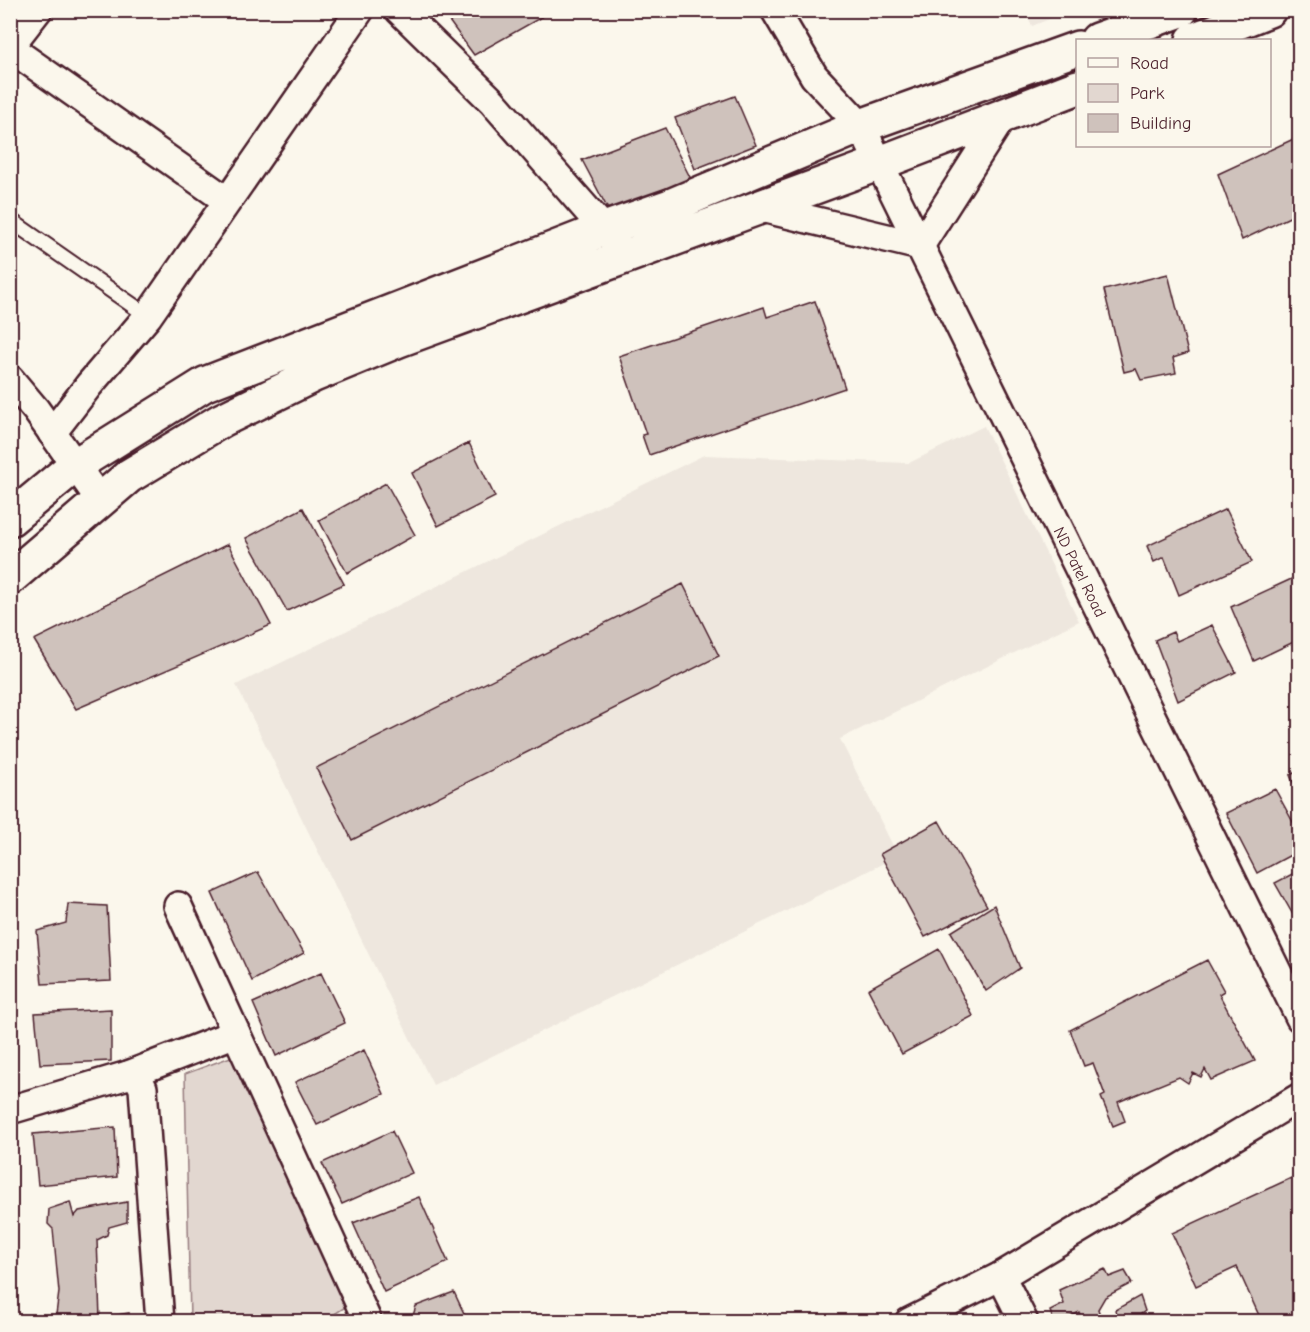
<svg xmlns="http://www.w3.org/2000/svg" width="1310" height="1332" viewBox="0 0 1310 1332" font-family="'Comic Neue',sans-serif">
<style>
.built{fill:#eee7de}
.green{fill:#e2d7d0;stroke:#967b7e;stroke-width:1.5}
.building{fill:#cfc2bc;stroke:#4a1f2b;stroke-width:1.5}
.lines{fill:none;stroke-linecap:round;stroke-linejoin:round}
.lane-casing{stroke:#4a1f2b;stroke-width:18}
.street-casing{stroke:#4a1f2b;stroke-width:32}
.highway-casing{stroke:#4a1f2b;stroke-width:38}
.lane{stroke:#fbf7ec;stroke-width:14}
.street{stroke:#fbf7ec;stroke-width:27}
.highway{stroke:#fbf7ec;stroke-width:33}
.labels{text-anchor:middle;stroke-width:4.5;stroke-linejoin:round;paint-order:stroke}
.street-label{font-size:16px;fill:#4a1f2b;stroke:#fbf7ec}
</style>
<rect width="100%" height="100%" fill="#fbf7ec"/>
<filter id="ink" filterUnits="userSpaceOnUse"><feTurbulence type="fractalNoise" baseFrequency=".0167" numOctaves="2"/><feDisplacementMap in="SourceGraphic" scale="12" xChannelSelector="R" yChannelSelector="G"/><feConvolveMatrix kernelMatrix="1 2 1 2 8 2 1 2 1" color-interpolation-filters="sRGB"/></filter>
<g filter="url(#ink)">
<!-- built -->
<path class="built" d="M 1026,11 L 1069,11 L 1032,26 Z
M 984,426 L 1079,621 L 840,739 L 898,856 L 433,1085 L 236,685 L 704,455 L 909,463 Z"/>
<!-- green -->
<path class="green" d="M 244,1052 L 353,1302 L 324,1321 L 190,1321 L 185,1074 Z"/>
<!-- building -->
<path class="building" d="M 441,10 L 554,10 L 474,55 Z
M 735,96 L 756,145 L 695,169 L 675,118 Z
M 665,128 L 694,185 L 610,213 L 582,160 Z
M 1300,136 L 1300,212 L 1242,240 L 1218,174 Z
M 1168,274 L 1188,353 L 1173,358 L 1176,373 L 1141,380 L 1136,369 L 1124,372 L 1104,290 Z
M 815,301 L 845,388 L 649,455 L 642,435 L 646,434 L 619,356 L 764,307 L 767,317 Z
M 469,443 L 495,497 L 438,526 L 412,473 Z
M 386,483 L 415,535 L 347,573 L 319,520 Z
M 303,508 L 344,584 L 287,611 L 246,538 Z
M 1226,509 L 1252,562 L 1179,595 L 1164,557 L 1154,562 L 1147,546 Z
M 228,544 L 271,625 L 76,709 L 34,640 Z
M 1298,576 L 1300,639 L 1254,661 L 1231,607 Z
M 683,584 L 719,656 L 352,840 L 316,768 Z
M 1212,625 L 1236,672 L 1178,701 L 1155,640 L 1173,632 L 1177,641 Z
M 1300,770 L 1300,799 L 1290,775 Z
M 1275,789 L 1300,835 L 1300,850 L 1257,873 L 1226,813 Z
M 939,821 L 987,906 L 925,937 L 880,854 Z
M 1300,870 L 1300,927 L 1275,883 Z
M 258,872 L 304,953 L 252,981 L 212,893 Z
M 68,904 L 107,906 L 111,981 L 42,984 L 37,931 L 66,923 Z
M 994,905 L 1020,968 L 986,991 L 951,932 Z
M 939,949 L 973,1016 L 902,1054 L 868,989 Z
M 1207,960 L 1224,991 L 1219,994 L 1255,1061 L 1211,1080 L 1205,1069 L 1201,1077 L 1193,1073 L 1188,1083 L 1179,1077 L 1118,1102 L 1125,1121 L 1113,1126 L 1101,1097 L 1105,1095 L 1093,1063 L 1084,1066 L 1070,1030 Z
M 321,973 L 345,1023 L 276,1056 L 253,1003 Z
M 111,1009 L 111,1061 L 40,1064 L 35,1013 Z
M 364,1050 L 384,1094 L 317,1125 L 295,1082 Z
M 115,1127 L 117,1177 L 38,1185 L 33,1134 Z
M 392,1131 L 412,1173 L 342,1204 L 322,1163 Z
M 1300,1174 L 1300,1322 L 1262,1322 L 1237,1267 L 1196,1286 L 1172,1233 Z
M 419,1197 L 448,1262 L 384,1292 L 353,1223 Z
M 70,1202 L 74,1217 L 79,1211 L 127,1202 L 127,1222 L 109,1227 L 107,1235 L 97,1240 L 100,1318 L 129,1313 L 129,1322 L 55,1322 L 59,1292 L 53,1229 L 48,1224 L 49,1209 Z
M 1105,1269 L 1109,1277 L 1125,1271 L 1132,1283 L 1105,1297 L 1098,1309 L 1102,1322 L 1083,1322 L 1079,1312 L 1062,1322 L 1054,1322 L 1050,1311 L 1064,1304 L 1059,1290 Z
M 454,1292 L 468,1322 L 411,1322 L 416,1306 Z
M 1140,1296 L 1145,1311 L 1130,1322 L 1121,1322 L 1115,1310 Z"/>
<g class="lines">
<!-- lane casing -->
<g class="lane-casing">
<path id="lane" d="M 10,220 L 148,316"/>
</g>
<!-- street casing -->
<g class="street-casing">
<g id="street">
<path d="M 399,10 L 492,101 L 617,244"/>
<path id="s1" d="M 775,10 L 814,76 L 861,126 L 1300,1018"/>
<path d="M 10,46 L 38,10"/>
<path d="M 10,48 L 226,200"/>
<path d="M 758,207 L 920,246 L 1003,116"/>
<path d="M 10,379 L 36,410 L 100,500"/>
<path d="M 52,433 L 89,385 L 148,316 L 360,10"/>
<path d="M 178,906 L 368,1322"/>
<path d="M 128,1075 L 236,1033"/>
<path d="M 10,1110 L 128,1075 L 138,1078 L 143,1088 L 160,1322"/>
<path d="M 909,1322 L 1001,1276"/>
<path d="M 1024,1322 L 1001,1276 L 1300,1097"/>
</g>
</g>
<!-- highway casing -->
<g class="highway-casing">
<path id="highway" d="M 1097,40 L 1181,10
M 1193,40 L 1269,10
M 10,519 L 74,466 L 205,384 L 604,229 L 670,206 L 861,126 L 1078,48
M 10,578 L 129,476 L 222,420 L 314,375 L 399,340 L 880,163 L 1078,87"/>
</g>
<!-- lane -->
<use href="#lane" class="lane"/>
<!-- street -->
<use href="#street" class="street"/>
<!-- highway -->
<use href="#highway" class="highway"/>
</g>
</g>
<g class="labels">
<!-- street labels -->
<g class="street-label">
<text dy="6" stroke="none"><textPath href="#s1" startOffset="642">ND Patel Road</textPath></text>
</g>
</g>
<!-- margin -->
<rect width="1310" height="1332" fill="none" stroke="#fbf7ec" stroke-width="36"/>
<rect x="18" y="18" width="1274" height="1296" fill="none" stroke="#4a1f2b" stroke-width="2" filter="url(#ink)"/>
<!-- legend -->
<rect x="1076" y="39" width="195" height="108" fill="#fbf7ec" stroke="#b4a19f" stroke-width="1.5"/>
<rect x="1088" y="58" width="30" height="9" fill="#fbf7ec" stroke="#b4a19f" stroke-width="1.5"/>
<text x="1130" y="69" font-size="18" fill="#4a1f2b">Road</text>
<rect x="1088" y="84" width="30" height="18" fill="#e2d7d0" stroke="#b4a19f" stroke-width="1.5"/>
<text x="1130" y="99" font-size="18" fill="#4a1f2b">Park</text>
<rect x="1088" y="114" width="30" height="18" fill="#cfc2bc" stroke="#b4a19f" stroke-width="1.5"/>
<text x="1130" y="129" font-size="18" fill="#4a1f2b">Building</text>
</svg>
